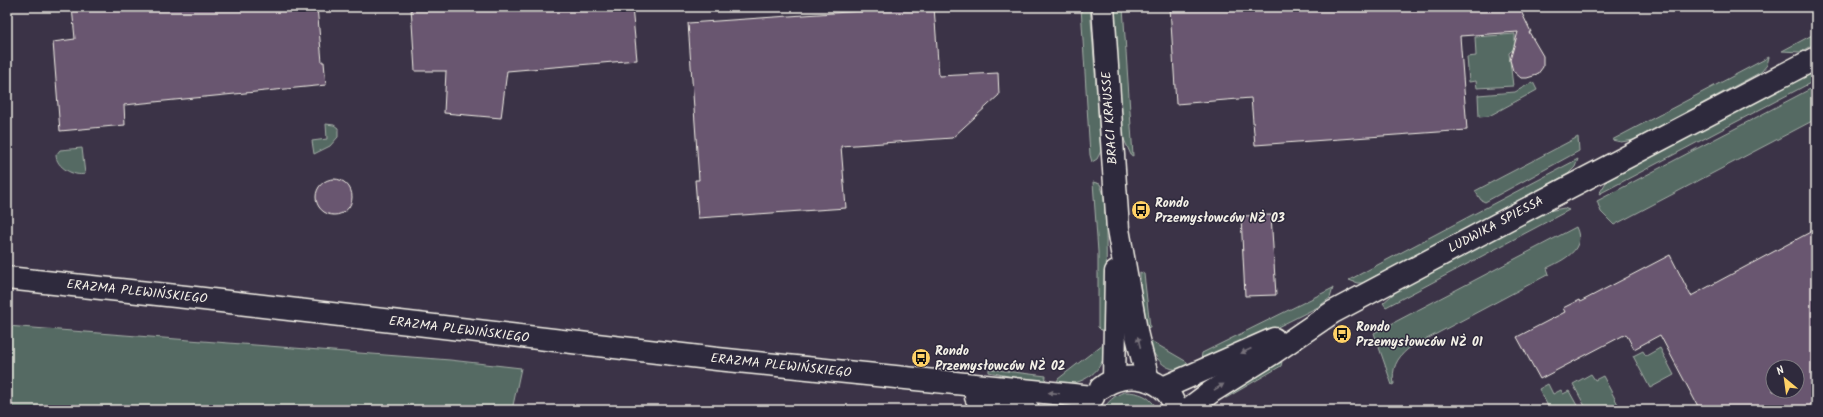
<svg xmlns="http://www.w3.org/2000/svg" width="1823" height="417" viewBox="0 0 1823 417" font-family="Kalam,sans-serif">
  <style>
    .green { fill: #556a64; stroke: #a4aea6 }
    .building { fill: #695770; stroke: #f4f1e8; fill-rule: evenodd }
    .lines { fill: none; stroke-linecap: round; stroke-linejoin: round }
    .minor-casing { stroke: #f4f1e8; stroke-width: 25 }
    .minor { stroke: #2f2a3d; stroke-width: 22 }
    .oneway { fill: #747079 }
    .labels { text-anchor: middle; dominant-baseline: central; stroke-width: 3; stroke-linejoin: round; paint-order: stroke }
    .street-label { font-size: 13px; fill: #f4f1e8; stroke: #2f2a3d }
    .poi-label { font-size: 13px; font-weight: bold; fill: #f4f1e8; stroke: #2f2a3d; text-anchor: start }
  </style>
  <rect width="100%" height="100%" fill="#3b3347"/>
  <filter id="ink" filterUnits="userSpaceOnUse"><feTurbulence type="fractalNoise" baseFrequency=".025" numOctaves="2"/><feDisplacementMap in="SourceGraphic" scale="8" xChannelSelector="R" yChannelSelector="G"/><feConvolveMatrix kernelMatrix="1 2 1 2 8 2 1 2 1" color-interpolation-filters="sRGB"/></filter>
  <g filter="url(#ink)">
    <g class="green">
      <polygon points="1081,7 1090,7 1101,151 1097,159 1092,162 1090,155"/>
      <polygon points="1114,7 1123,7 1133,156 1131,155 1122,135"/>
      <polygon points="1816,33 1816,43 1800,52 1782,51"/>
      <polygon points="1515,34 1515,48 1509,53 1513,86 1477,88 1476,81 1469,82 1467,57 1476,56 1475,37"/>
      <polygon points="1769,57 1767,65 1761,72 1634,140 1621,142 1612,140"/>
      <polygon points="1816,69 1816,80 1599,194 1608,179"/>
      <polygon points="1533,82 1537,90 1489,116 1479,117 1478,95 1515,92"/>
      <polygon points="1816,86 1816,119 1614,225 1601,212 1597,201"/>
      <polygon points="326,124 334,125 338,128 338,137 330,146 314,154 312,141 327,139"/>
      <polygon points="1578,137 1579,151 1485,202 1481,200 1475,191"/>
      <path d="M82,148L85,174C74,177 56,167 56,155L60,150Z"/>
      <polygon points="1578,159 1575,167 1568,174 1363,283 1357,283 1349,280"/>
      <polygon points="1093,182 1100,184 1104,195 1106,231 1107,330 1101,330 1098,327 1098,252"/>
      <polygon points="1564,208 1569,210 1386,307 1383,303 1399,289 1548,211"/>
      <path d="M1576,227C1587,250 1563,260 1547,268L1549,274L1408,349C1397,358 1391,369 1394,384L1392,385L1374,333Z"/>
      <polygon points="1140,272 1144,274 1150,327 1143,329 1140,307"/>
      <polygon points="1333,288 1330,298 1318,307 1203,364 1201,360 1202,353"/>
      <polygon points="7,326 450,360 521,368 512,410 7,410"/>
      <path d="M1151,341L1187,362L1190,368C1165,374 1158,361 1147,342Z"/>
      <path d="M1103,344L1106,345C1104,373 1084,384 1057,386L1058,379Z"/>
      <polygon points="1660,348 1674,375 1650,388 1633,356 1643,351 1646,356"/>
      <polygon points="1282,362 1281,366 1226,398 1220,396 1253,374"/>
      <polygon points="989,369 1046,376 1045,384 989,372"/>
      <polygon points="1591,374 1595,380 1603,376 1621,410 1587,410 1573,384"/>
      <polygon points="1548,384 1553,394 1561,390 1563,394 1569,391 1579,409 1550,410 1539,389"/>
      <path d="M1124,392C1139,392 1151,396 1157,410H1103C1108,401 1114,396 1124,392Z"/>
    </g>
    <g class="building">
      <polygon points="72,7 317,7 322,62 324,62 326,85 124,105 125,125 60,131 53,42 75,39"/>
      <polygon points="411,7 632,7 637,60 507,71 501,118 444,113 446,71 415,71"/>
      <polygon points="920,7 934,7 939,76 998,73 999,95 952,138 841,146 846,208 698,218 695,180 699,180 688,23"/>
      <polygon points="1170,7 1519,7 1531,32 1529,32 1543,56 1543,67 1537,75 1527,78 1521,78 1513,71 1510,60 1518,32 1460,36 1467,130 1255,145 1251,98 1176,104"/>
      <circle cx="334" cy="197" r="18"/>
      <polygon points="1271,215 1276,295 1245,296 1241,216"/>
      <path d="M1816,229V410H1700L1660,335L1634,349L1626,334L1540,379L1517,337L1565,312L1563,308L1579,300L1580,302L1670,255L1691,296ZM1773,367H1797V391H1773Z"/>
    </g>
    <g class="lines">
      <defs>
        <g id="minor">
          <polyline points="1103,7 1118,229 1137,336 1148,380"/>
          <polyline points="7,278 195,298 717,359 1093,397"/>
          <polyline points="1114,380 1116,272"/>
          <path d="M1101,388C1126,368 1168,377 1176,410"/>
          <polyline points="1163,388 1274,339"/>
          <polyline points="976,397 1028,410"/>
          <polyline points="1187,410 1211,392 1273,353 1333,312 1510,218 1816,58"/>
        </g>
      </defs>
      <use href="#minor" class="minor-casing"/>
      <use href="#minor" class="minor"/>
    </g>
    <defs><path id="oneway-solid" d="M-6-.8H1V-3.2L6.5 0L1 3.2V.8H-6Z"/></defs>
    <g class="oneway">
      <use href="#oneway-solid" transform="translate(1139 342) rotate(-104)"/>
      <use href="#oneway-solid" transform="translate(1246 351) rotate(155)"/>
      <use href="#oneway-solid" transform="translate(1219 387) rotate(-32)"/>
      <use href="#oneway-solid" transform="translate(1054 393) rotate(-175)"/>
    </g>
  </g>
  <defs>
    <symbol id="bus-disc" viewBox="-11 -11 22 22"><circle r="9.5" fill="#ffd166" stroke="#2f2a3d"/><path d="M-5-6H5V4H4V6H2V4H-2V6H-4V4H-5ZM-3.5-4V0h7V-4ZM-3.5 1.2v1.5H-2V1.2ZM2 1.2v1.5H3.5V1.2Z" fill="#111"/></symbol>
  </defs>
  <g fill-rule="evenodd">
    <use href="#bus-disc" x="1130" y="199" width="22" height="22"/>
    <use href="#bus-disc" x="1331" y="323" width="22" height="22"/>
    <use href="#bus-disc" x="910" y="347" width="22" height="22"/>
  </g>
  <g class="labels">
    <g class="street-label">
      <text transform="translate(1110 118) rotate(-94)">BRACI KRAUSSE</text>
      <text transform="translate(1496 225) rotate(-28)">LUDWIKA SPIESSA</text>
      <text transform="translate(137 292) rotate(6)">ERAZMA PLEWIŃSKIEGO</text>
      <text transform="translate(459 330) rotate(7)">ERAZMA PLEWIŃSKIEGO</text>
      <text transform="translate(781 366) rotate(6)">ERAZMA PLEWIŃSKIEGO</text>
    </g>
    <g class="poi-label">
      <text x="1155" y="203">Rondo<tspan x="1155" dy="15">Przemysłowców NŻ 03</tspan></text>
      <text x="1356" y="327">Rondo<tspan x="1356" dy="15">Przemysłowców NŻ 01</tspan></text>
      <text x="935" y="351">Rondo<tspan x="935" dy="15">Przemysłowców NŻ 02</tspan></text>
    </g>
  </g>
  <rect width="1823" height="417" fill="none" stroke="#2f2a3d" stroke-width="24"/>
  <rect x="12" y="12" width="1799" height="393" fill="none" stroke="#f4f1e8" stroke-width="1.5" filter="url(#ink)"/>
  <g transform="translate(1785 379) rotate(331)"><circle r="19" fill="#2f2a3d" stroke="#7e7a81"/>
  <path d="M0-3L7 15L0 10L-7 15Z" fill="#ffd166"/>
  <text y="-6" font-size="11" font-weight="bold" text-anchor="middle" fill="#f4f1e8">N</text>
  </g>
</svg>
